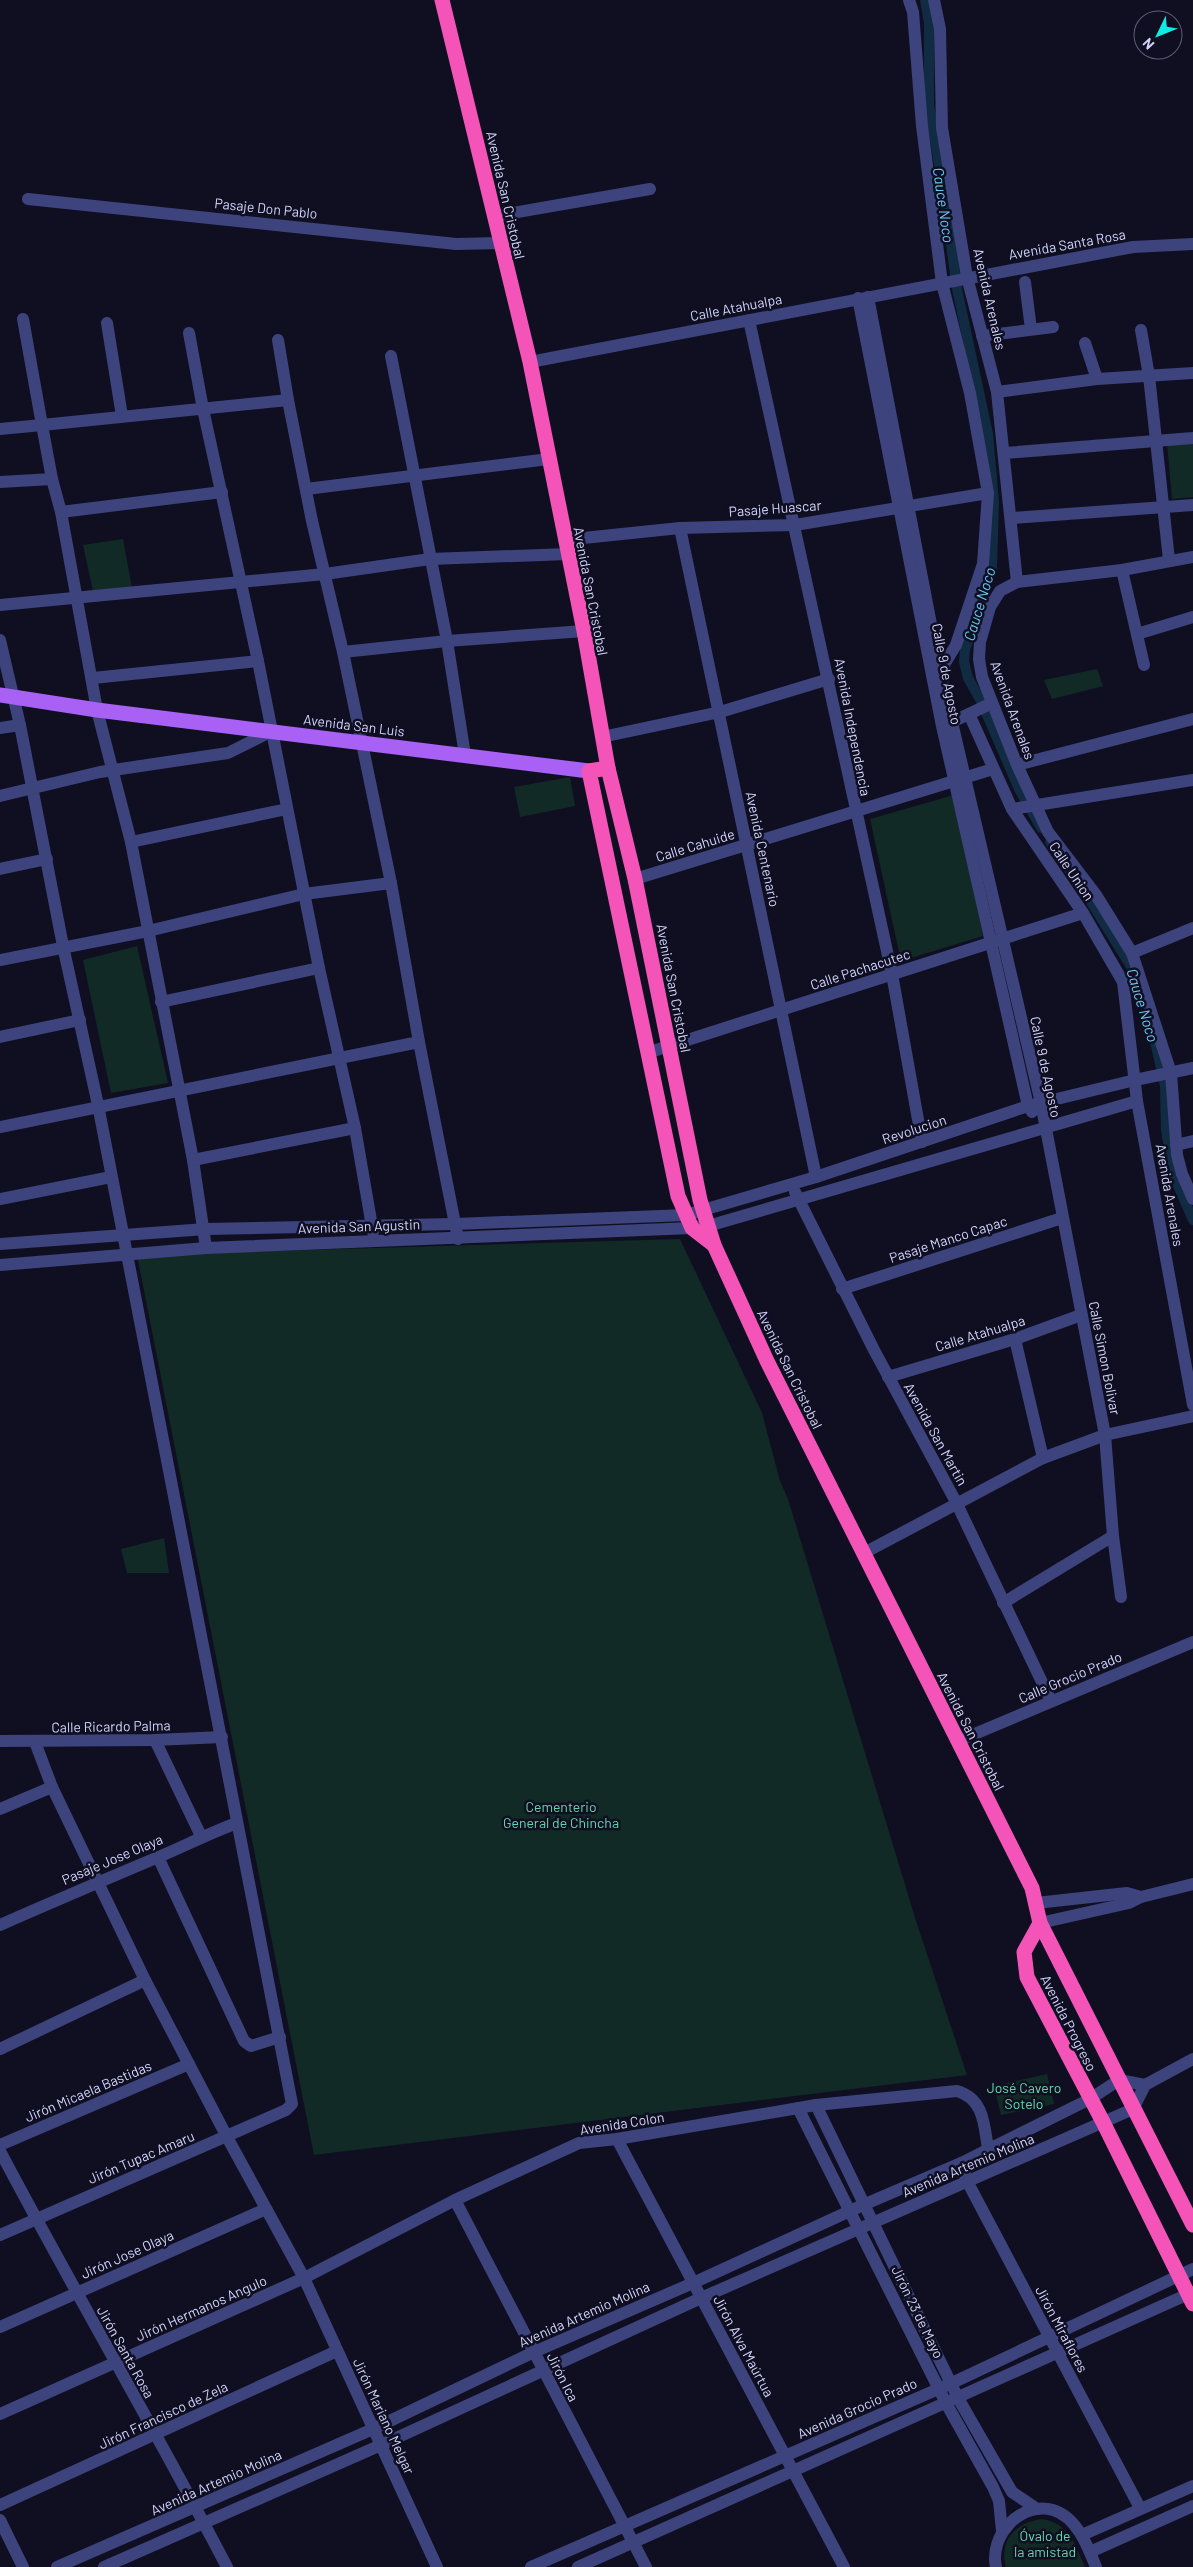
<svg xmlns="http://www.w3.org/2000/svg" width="1193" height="2567" viewBox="0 0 1193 2567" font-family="Barlow,sans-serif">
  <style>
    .green { fill: #122a26 }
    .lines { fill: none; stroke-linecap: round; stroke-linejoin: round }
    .canal { stroke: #112b43; stroke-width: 10 }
    .minor { stroke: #3d437d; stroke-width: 12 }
    .major { stroke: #a860f5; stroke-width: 15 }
    .highway { stroke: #f454b8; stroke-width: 15 }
    .labels { text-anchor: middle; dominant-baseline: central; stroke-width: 5; stroke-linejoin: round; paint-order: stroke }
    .street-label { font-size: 14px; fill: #d2d3fc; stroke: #0f0f21 }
    .park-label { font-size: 14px; fill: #62d7a9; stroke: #0f0f21 }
    .water-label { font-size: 15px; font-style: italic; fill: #66c7f5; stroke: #0f0f21 }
  </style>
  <rect width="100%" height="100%" fill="#0f0f21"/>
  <g class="green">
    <polygon points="1193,440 1193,497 1172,499 1167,442"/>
    <polygon points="123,539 132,588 93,591 83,545"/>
    <polygon points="1097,669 1103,686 1052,699 1044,680"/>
    <polygon points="570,777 575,806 520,817 514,787"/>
    <polygon points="954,795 983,936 901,961 870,819"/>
    <polygon points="137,946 168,1083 111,1093 83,960"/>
    <polygon points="680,1239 762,1413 780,1481 788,1499 916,1921 967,2075 314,2155 137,1255"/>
    <polygon points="164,1538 169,1573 127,1573 121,1549"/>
    <polygon points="1047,2074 1054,2104 1001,2115 994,2086"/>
    <path d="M1042,2519C1069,2523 1075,2545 1085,2567H1006C998,2540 1017,2522 1042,2519Z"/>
  </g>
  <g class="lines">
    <g class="canal">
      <polyline points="925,0 929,23 929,104 947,213 957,289 988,434 994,502 992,568 976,622 965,649 964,662 968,678 981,701 1019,789 1041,828"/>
      <polyline points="1050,842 1088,897 1132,968"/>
      <polyline points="1154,1037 1165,1086 1166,1130 1173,1174 1193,1220"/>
    </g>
    <g class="minor">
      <polyline points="909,0 913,12 922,126 942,283 970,393 988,493 983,564 956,645 939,673"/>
      <polyline points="934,0 940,29 942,128 967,277 997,392 1017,582 1000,591 990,607 980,642 979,659 982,677 1017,765 1048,832 1096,895 1132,953 1171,1073 1177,1155 1182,1174 1193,1199"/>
      <polyline points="28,199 456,244 500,243"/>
      <polyline points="495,216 650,189"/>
      <polyline points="1025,282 1031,329"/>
      <polyline points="868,297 940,671 1041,1103 1105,1435 1113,1536 1121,1597"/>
      <polyline points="858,298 942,726 1028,1106 1032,1112"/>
      <polyline points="749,320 892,974 922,1142"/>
      <polyline points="107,323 122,416"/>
      <polyline points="1141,330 1149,376 1169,560"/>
      <polyline points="189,333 203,409 258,661 319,968 355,1128 373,1232"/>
      <polyline points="982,336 1053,327"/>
      <polyline points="278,340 288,400"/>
      <polyline points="1085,343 1097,379"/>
      <polyline points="391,356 447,641 465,755"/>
      <polyline points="530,362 1133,247 1193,244"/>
      <polyline points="997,392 1097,379 1193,373"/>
      <polyline points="0,429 42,425 23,319"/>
      <polyline points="1005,453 1193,438"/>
      <polyline points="52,479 61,512 97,710 131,842 193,1160 206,1248"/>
      <polyline points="0,482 52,479 42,425 288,400 312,521 343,652 391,883 419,1042 458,1239"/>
      <polyline points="306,489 549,459"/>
      <polyline points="61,512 222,492"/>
      <polyline points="1011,518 1193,505"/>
      <polyline points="680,528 816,1177"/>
      <polyline points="564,540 680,528 795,525 988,493"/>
      <polyline points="1122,570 1144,665"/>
      <polyline points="1017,582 1122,570 1193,557"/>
      <polyline points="0,605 325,574 430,559 568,554"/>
      <polyline points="1137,634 1193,617"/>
      <polyline points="0,640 20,725 63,946 98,1105 292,2104 286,2110 0,2235"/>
      <polyline points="343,652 447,641 584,631"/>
      <polyline points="93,678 258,661"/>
      <polyline points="969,714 992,703"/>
      <polyline points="945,725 969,714 1012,809 1083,913 1123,982 1137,1101 1193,1405"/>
      <polyline points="0,728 20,725"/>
      <polyline points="602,737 720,712 829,679"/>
      <polyline points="1017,765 1193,719"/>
      <polyline points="0,796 100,772 228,753 272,731"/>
      <polyline points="1012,809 1193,780"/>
      <polyline points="131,842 287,809"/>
      <polyline points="0,869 47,859"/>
      <polyline points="635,879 993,769"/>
      <polyline points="1132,953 1193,928"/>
      <polyline points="0,960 148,931 304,894 391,883"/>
      <polyline points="161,1002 319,968"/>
      <polyline points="0,1037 80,1020"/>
      <polyline points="647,1053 1083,913"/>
      <polyline points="0,1127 419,1042"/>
      <polyline points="1176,1145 1193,1141"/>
      <polyline points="193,1160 355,1128"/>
      <polyline points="795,1192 874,1350 956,1502 1051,1701"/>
      <polyline points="0,1199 111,1177"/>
      <polyline points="0,1244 206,1229 455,1224 686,1215 816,1177 1028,1106 1135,1080 1193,1068"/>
      <polyline points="0,1265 206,1248 692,1228 708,1226 1137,1101"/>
      <polyline points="842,1289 1062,1218"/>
      <polyline points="1015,1339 1043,1458"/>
      <polyline points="888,1377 1015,1339 1081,1315"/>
      <polyline points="864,1553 1043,1458 1105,1435 1193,1416"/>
      <polyline points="1003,1603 1113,1536"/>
      <polyline points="155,1740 201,1836"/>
      <polyline points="0,1741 155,1740 222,1737"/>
      <polyline points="958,1741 1193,1642"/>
      <polyline points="35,1742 52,1787 145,1980 227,2137 304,2278 437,2567"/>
      <polyline points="0,1809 52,1787"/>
      <polyline points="158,1857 244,2041 251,2046 280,2037"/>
      <polyline points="1036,1903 1127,1893 1141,1897"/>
      <polyline points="1040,1923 1129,1903 1141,1897 1193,1884"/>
      <path d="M0,1925C52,1902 104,1880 156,1858C183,1847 209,1833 237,1823"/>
      <polyline points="0,2049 145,1980"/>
      <polyline points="816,2105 958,2398 1012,2492 1037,2509"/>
      <polyline points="798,2108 946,2403 993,2487 999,2501 1002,2531"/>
      <polyline points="617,2139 844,2567"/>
      <polyline points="0,2145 189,2064"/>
      <path d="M0,2151C74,2291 154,2427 227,2567"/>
      <polyline points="961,2163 967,2181 1140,2508"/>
      <polyline points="455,2200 646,2567"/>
      <polyline points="0,2327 266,2209"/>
      <path d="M0,2414L304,2278L455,2200L579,2143L617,2139L816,2105L957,2091C984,2099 984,2124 988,2149"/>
      <polyline points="0,2505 337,2351"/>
      <polyline points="0,2520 23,2567"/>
      <polyline points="1082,2535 1193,2486"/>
      <polyline points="1090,2552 1193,2506"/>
      <polyline points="57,2567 373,2429 534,2352 693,2283 863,2205 961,2163 1090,2099 1119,2080 1145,2085"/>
      <polyline points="104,2567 381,2445 701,2298 1133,2109 1145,2085 1193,2059"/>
      <polyline points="531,2567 952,2383 1193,2269"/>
      <polyline points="578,2567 1193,2292"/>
      <path d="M996,2567C989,2536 1020,2501 1053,2510C1077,2517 1088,2547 1096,2567"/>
    </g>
    <polyline class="major" points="0,695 97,710 589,771"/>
    <g class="highway">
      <polyline points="442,0 530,362 584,631 608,768 635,879 700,1200 714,1245 767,1361 1032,1888 1040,1923 1193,2225"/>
      <polyline points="608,768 589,771 678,1196 692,1228 714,1245"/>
      <polyline points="1040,1923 1024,1952 1027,1977 1103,2122 1193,2304"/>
    </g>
  </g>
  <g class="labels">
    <g class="street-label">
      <text transform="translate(506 195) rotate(77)">Avenida San Cristobal</text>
      <text transform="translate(266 208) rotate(6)">Pasaje Don Pablo</text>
      <text transform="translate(1067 244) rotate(-10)">Avenida Santa Rosa</text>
      <text transform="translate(990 299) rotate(77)">Avenida Arenales</text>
      <text transform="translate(736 307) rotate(-11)">Calle Atahualpa</text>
      <text transform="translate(775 508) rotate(-4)">Pasaje Huascar</text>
      <text transform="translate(591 591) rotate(79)">Avenida San Cristobal</text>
      <text transform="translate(947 674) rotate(79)">Calle 9 de Agosto</text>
      <text transform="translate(1013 710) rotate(70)">Avenida Arenales</text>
      <text transform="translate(354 725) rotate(7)">Avenida San Luis</text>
      <text transform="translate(853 727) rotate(79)">Avenida Independencia</text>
      <text transform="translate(695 845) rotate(-17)">Calle Cahuide</text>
      <text transform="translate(763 849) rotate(78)">Avenida Centenario</text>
      <text transform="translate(1072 871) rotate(56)">Calle Union</text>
      <text transform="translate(860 969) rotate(-18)">Calle Pachacutec</text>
      <text transform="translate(674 988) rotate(79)">Avenida San Cristobal</text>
      <text transform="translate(1046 1067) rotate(78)">Calle 9 de Agosto</text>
      <text transform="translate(914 1129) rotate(-18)">Revolucion</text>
      <text transform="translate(1170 1195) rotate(80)">Avenida Arenales</text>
      <text transform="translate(359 1226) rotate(-2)">Avenida San Agustin</text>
      <text transform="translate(948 1239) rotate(-18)">Pasaje Manco Capac</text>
      <text transform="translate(980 1333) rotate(-17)">Calle Atahualpa</text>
      <text transform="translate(1105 1358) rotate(79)">Calle Simon Bolivar</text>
      <text transform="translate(790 1369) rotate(64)">Avenida San Cristobal</text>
      <text transform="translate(936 1434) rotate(61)">Avenida San Martin</text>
      <text transform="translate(1070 1677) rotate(-23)">Calle Grocio Prado</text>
      <text transform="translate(111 1726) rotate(-1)">Calle Ricardo Palma</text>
      <text transform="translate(971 1731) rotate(63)">Avenida San Cristobal</text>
      <text transform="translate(112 1859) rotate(-23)">Pasaje Jose Olaya</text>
      <text transform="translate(1069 2023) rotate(63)">Avenida Progreso</text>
      <text transform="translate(88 2091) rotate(-23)">Jirón Micaela Bastidas</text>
      <text transform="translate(622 2123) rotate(-9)">Avenida Colon</text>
      <text transform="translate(141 2157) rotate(-23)">Jirón Tupac Amaru</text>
      <text transform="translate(968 2165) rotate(-23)">Avenida Artemio Molina</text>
      <text transform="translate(127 2254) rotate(-24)">Jirón Jose Olaya</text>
      <text transform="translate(201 2308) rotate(-24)">Jirón Hermanos Angulo</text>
      <text transform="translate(918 2312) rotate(64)">Jirón 23 de Mayo</text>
      <text transform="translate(584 2314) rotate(-24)">Avenida Artemio Molina</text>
      <text transform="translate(1062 2329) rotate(62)">Jirón Miraflores</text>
      <text transform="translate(744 2346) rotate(62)">Jirón Alva Maúrtua</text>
      <text transform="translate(126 2352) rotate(61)">Jirón Santa Rosa</text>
      <text transform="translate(563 2377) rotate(63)">Jirón Ica</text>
      <text transform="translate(857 2408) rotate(-24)">Avenida Grocio Prado</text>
      <text transform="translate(163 2415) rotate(-25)">Jirón Francisco de Zela</text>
      <text transform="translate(384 2416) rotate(65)">Jirón Mariano Melgar</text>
      <text transform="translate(216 2482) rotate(-24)">Avenida Artemio Molina</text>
    </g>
    <g class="park-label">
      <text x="561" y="1806">Cementerio<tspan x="561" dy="16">General de Chincha</tspan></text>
      <text x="1024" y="2087">José Cavero<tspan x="1024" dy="16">Sotelo</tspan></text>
      <text x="1045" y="2535">Óvalo de<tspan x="1045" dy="16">la amistad</tspan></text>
    </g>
    <g class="water-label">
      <text transform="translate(944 205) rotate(82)">Cauce Noco</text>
      <text transform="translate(979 604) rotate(-73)">Cauce Noco</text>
      <text transform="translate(1143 1005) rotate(73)">Cauce Noco</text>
    </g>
  </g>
  <g transform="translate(1158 35) rotate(227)"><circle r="24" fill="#0f0f21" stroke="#5d5d79"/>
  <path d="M0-4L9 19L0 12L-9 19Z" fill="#0febe1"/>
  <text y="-8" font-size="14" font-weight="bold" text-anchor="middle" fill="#d2d3fc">N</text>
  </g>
</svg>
